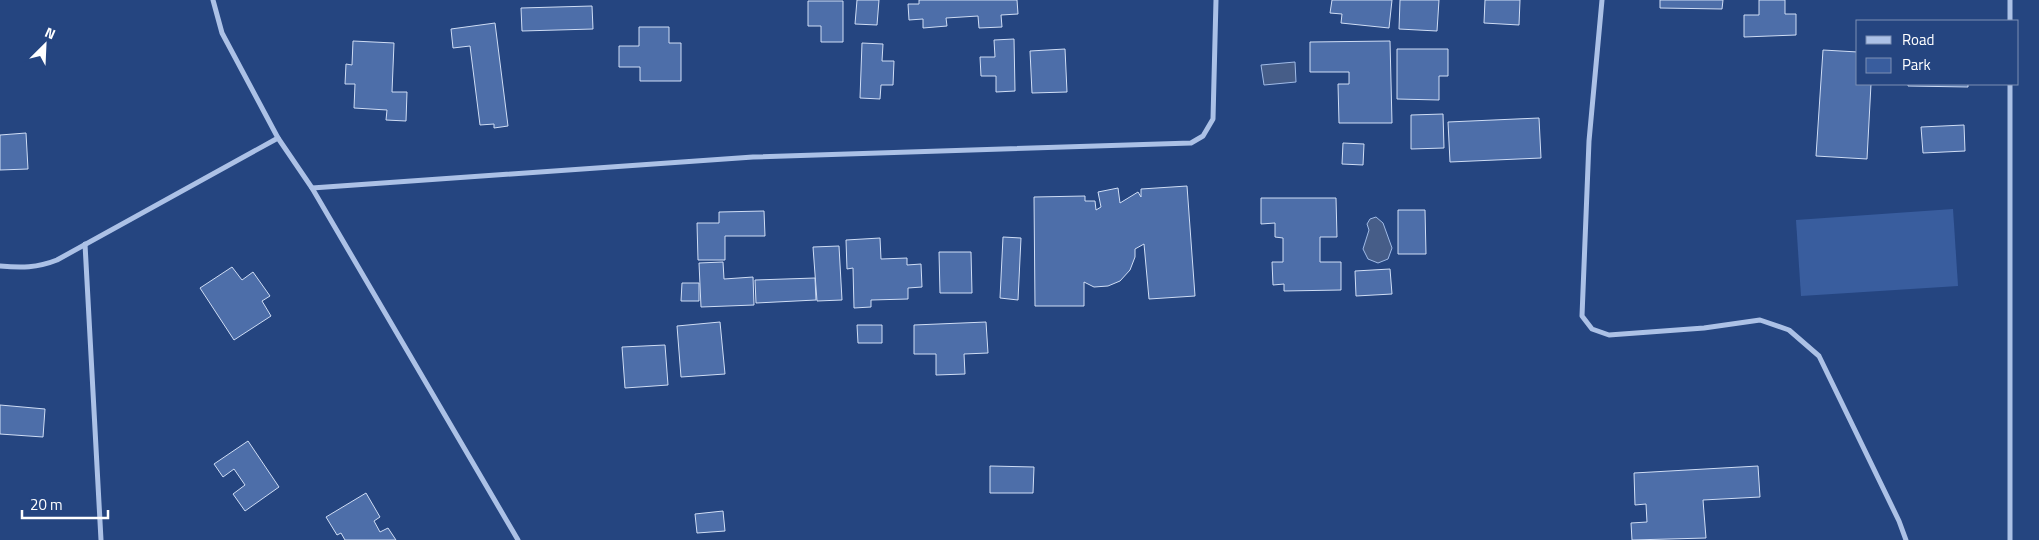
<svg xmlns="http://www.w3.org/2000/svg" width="2039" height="540" viewBox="0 0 2039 540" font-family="'Titillium Web',sans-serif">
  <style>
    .green { fill: #395d9e }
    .water { fill: #465d88; stroke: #a0bbe7 }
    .building { fill: #4d6ea9; stroke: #cfddf5 }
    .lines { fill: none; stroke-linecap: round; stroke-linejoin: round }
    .minor { stroke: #acc1e6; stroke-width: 5 }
  </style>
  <rect width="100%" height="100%" fill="#254580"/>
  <polygon class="green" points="1953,209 1958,286 1801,296 1796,220"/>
  <g class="water">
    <polygon points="1295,62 1296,82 1264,85 1261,65"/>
    <polygon points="1376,217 1383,223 1392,248 1388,259 1378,263 1368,259 1363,249 1369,230 1367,224 1370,219"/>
  </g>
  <g class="building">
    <polygon points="857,0 879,0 877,25 855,24"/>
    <polygon points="919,0 1017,0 1018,14 1001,15 1002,27 979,28 978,16 946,18 947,26 923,28 923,19 909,20 908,4 919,4"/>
    <polygon points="1332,0 1392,0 1389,28 1341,23 1342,14 1330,13"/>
    <polygon points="1400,0 1439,0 1437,31 1399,29"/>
    <polygon points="1485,0 1520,0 1519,25 1484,23"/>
    <polygon points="1660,0 1723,0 1722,9 1660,8"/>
    <polygon points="1759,0 1785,0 1785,14 1796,14 1796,35 1744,37 1744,15 1759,15"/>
    <polygon points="808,1 843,1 843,42 821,42 821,26 808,26"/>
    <polygon points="592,6 593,29 522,31 521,8"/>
    <polygon points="495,23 508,126 494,128 494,124 480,125 470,46 453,48 451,29"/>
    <polygon points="639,27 669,27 669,43 681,43 681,81 640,81 640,67 619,67 619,46 639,46"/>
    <polygon points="1014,39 1015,91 996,92 996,76 981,76 980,57 995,57 994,40"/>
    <polygon points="353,41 394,43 392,92 407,92 406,121 386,120 387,110 354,108 355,84 345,84 346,64 352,65"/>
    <polygon points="1390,41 1392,123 1339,123 1338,84 1349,84 1349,72 1310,72 1310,42"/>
    <polygon points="862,43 883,44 882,61 894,61 893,85 881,85 880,99 860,98"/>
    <polygon points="1065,49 1067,92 1032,93 1030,51"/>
    <polygon points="1397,49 1448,49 1448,76 1439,76 1439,100 1397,99"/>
    <polygon points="1823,50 1858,52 1858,84 1871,84 1867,159 1816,156"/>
    <polygon points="1908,84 1968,84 1968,87 1908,86"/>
    <polygon points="1443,114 1444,148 1411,149 1411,115"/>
    <polygon points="1539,118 1541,158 1450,162 1448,122"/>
    <polygon points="1964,125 1965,151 1923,153 1921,127"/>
    <polygon points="26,133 28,169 0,170 0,135"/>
    <polygon points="1343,143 1364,144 1363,165 1342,164"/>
    <polygon points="1187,186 1195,296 1149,299 1144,244 1135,249 1135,257 1130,270 1120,281 1108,286 1094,287 1084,282 1084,306 1035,306 1034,197 1085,196 1085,201 1095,201 1096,210 1101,207 1098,192 1118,188 1120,203 1138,192 1141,197 1141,189"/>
    <polygon points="1261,198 1336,198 1337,237 1320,237 1320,262 1341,262 1341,290 1284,291 1284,284 1273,285 1272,262 1283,262 1283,238 1275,237 1275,223 1261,224"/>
    <polygon points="1398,210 1425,210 1426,254 1398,254"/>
    <polygon points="764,211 765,236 725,236 725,260 698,260 697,223 719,223 719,212"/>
    <polygon points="1003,237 1021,238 1018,300 1000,298"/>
    <polygon points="880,238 881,259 907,258 907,265 921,264 922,287 908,288 908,299 871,300 871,307 854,308 853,268 847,269 846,240"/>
    <polygon points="839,246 842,300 817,301 813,247"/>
    <polygon points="939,252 971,252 972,293 940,293"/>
    <polygon points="723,262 724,279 753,277 754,305 701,307 699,263"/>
    <polygon points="232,267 242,280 253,272 270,296 262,301 271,316 234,340 200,288"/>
    <polygon points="1390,269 1392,294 1356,296 1355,271"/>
    <polygon points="815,278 816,300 756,303 755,280"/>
    <polygon points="682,283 699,283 699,301 681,301"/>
    <polygon points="720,322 725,374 681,377 677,326"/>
    <polygon points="986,322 988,353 964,354 965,374 936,375 936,354 914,354 914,325"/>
    <polygon points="857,325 882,325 882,343 858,343"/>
    <polygon points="665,345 668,385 625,388 622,347"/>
    <polygon points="0,405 45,409 43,437 0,434"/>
    <polygon points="248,441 279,487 245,511 233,494 245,485 234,469 223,477 214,464"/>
    <polygon points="990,466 1034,467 1033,493 990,493"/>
    <polygon points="1758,466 1760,497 1703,500 1706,538 1632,540 1631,523 1647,522 1646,504 1635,505 1634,473"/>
    <polygon points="366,493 380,517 374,521 380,532 388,528 396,540 345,540 341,533 337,535 326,517"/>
    <polygon points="723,511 725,531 697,533 695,514"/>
  </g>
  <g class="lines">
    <g class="minor">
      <polyline points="213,0 222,33 278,138 312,188 518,540"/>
      <polyline points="1602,0 1589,141 1582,316 1592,329 1609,335 1704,328 1760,320 1789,330 1819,356 1899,521 1906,540"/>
      <polyline points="2010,21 2010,0"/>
      <polyline points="312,188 753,157 1191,143 1203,136 1213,119 1216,0"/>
      <polyline points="85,244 101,540"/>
      <path d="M0,266C21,268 37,268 57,260L278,138"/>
      <polyline points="2010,540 2010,84"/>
    </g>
  </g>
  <rect x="1856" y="20" width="162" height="65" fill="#254580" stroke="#7c8fb3"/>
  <rect x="1866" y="36" width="25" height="8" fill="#acc1e6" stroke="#7c8fb3"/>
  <text x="1902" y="45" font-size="15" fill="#ffffff">Road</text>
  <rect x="1866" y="58" width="25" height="15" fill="#395d9e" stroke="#7c8fb3"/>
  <text x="1902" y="70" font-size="15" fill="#ffffff">Park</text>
  <g transform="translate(45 45) rotate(24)" stroke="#254580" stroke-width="4" paint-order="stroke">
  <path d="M0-4L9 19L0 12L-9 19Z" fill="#ffffff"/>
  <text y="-8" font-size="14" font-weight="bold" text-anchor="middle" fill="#ffffff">N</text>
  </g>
  <path d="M22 510v8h86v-8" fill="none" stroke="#ffffff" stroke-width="2.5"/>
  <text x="30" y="510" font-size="15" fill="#ffffff" stroke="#254580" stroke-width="4" paint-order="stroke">20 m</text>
</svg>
